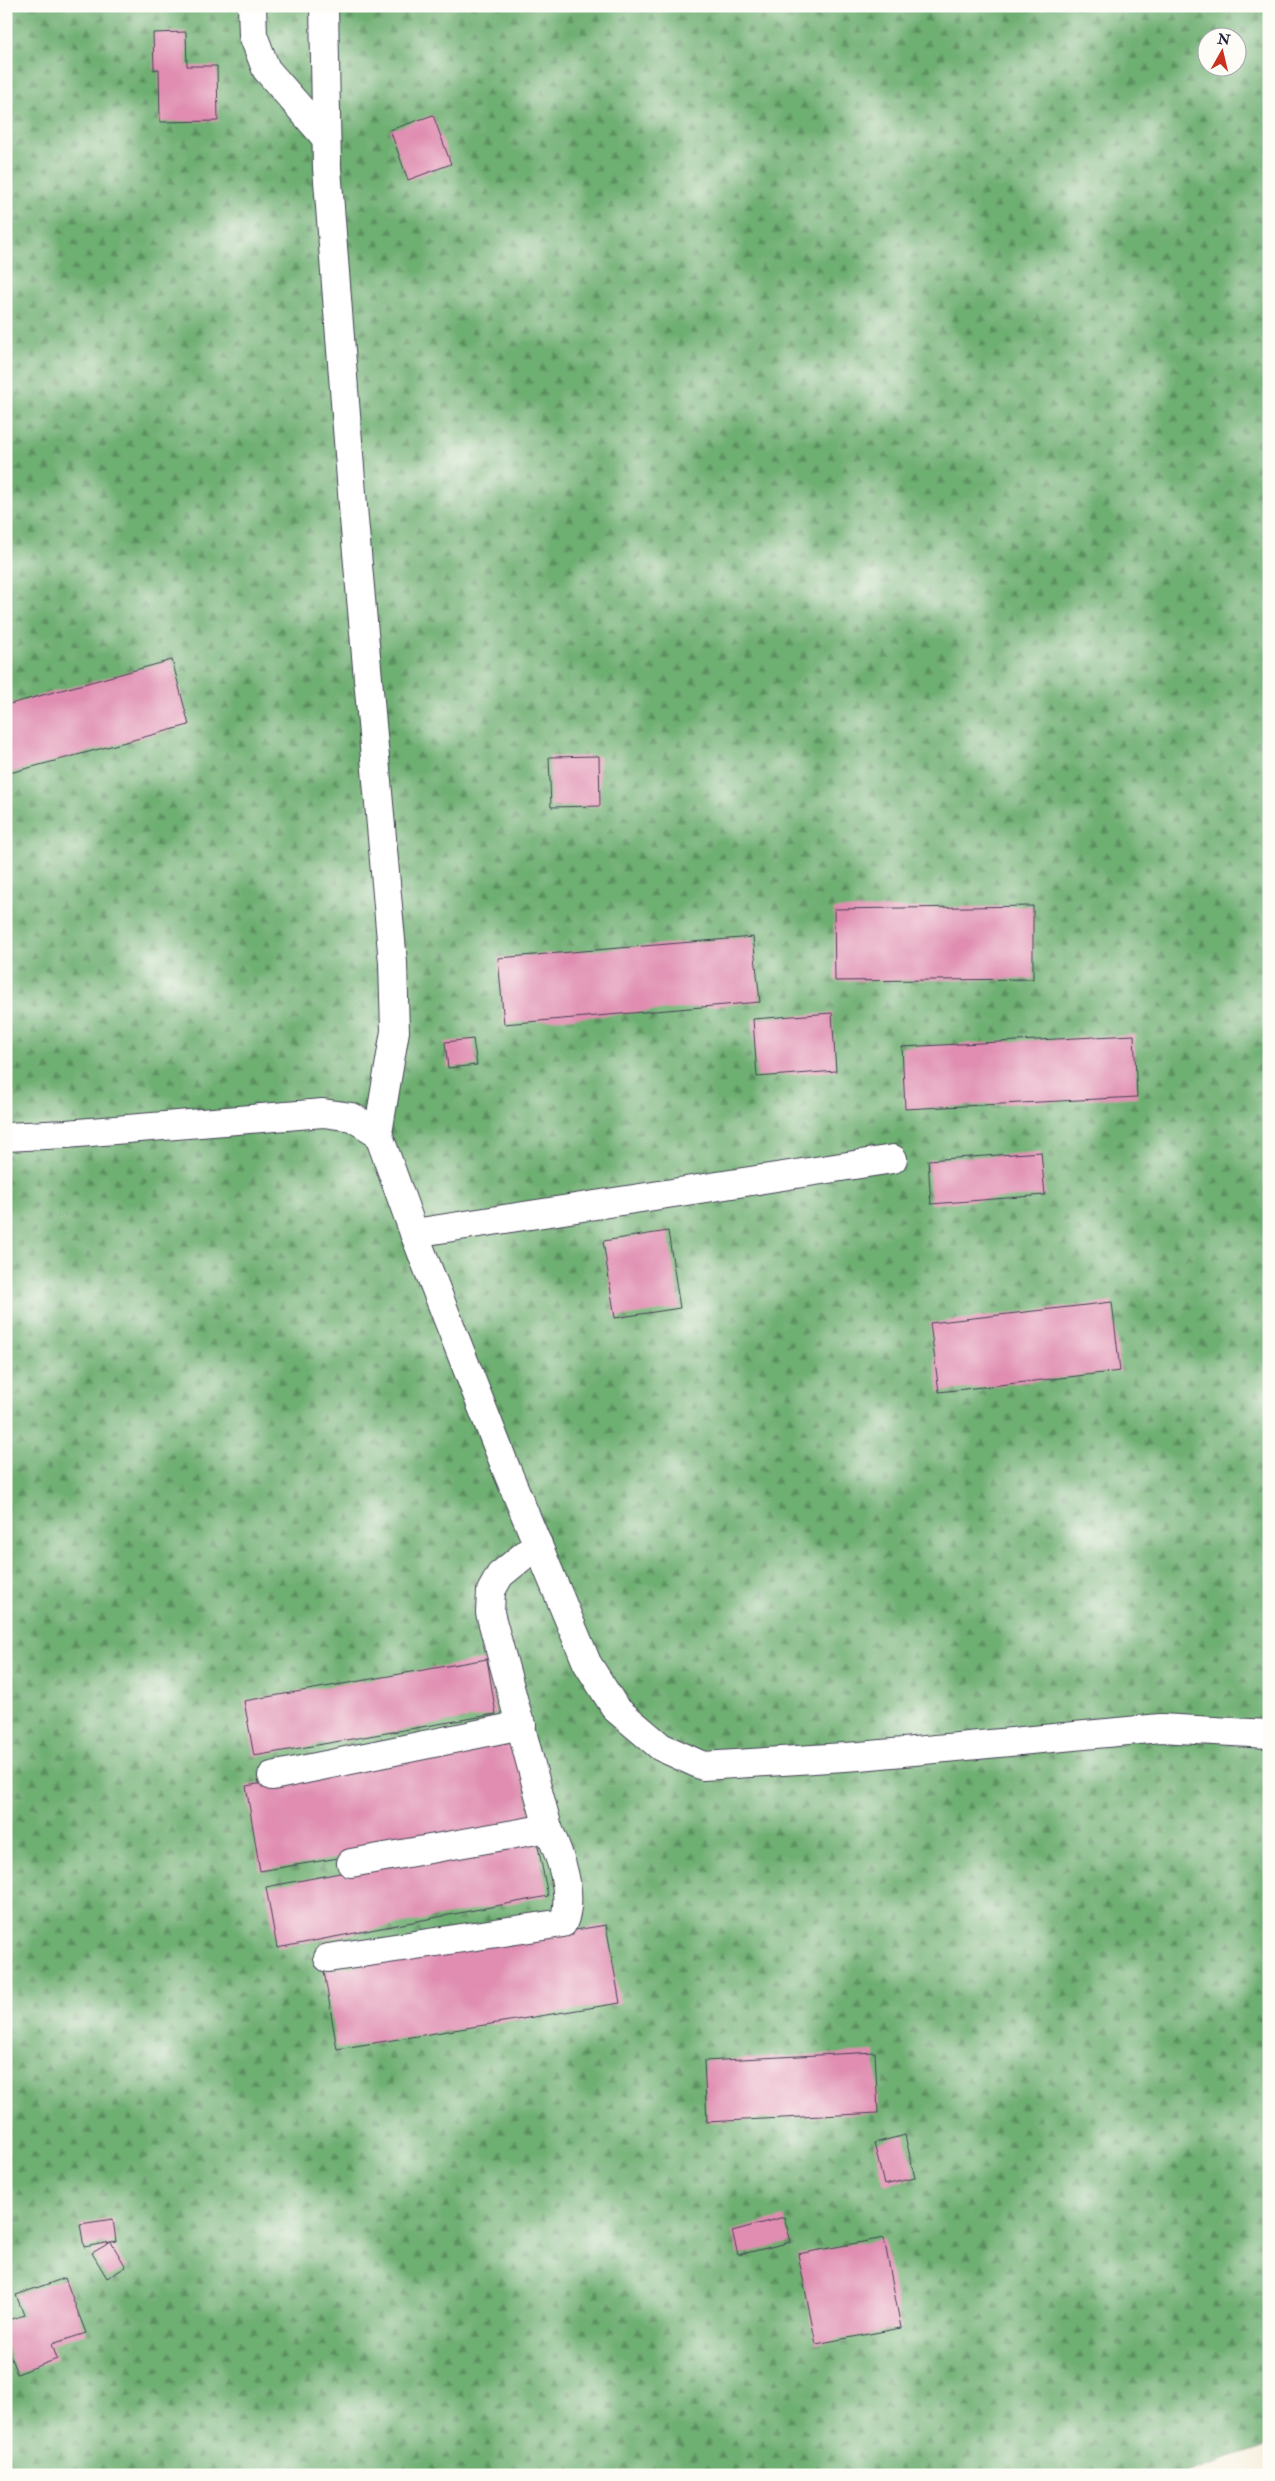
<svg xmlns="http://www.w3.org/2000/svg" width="1275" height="2481" viewBox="0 0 1275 2481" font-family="'IM FELL Double Pica',serif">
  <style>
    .forest { fill: url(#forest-firs); stroke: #486856; fill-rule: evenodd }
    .building { fill: #e08db1 }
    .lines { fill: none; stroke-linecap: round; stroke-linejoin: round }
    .minor-casing { stroke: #424053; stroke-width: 30 }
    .minor { stroke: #fff; stroke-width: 28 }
  </style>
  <defs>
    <pattern id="forest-firs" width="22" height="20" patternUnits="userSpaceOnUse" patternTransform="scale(1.25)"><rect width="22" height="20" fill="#6eaf72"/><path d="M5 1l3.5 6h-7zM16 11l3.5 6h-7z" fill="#5a8e5f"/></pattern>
  </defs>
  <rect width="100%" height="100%" fill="#fdfcf7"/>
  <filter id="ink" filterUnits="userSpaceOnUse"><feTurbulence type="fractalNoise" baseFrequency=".02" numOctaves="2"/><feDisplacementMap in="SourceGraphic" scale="10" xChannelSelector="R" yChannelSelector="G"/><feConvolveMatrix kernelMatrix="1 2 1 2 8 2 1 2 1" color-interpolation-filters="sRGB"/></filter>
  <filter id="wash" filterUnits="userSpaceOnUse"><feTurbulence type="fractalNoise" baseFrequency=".0096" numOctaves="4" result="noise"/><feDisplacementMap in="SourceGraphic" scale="20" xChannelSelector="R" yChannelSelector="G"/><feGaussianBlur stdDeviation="1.12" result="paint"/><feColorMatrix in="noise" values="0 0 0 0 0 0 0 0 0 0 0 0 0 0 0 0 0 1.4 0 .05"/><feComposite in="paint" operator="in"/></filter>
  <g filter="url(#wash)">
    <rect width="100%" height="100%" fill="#f6edd9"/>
    <path class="forest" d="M6,6H1269V2445L1179,2475H6ZM1208,38H1238V68H1208Z"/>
    <g id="blocks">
      <g class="building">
        <polygon points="186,32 187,66 217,66 218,121 160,122 159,69 154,70 153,33"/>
        <polygon points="433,115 451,164 408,180 390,130"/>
        <polygon points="172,660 189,725 6,774 6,705"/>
        <polygon points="599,756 600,806 551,807 549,757"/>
        <polygon points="1033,906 1033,979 835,981 834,909"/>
        <polygon points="753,937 760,1002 504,1024 498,958"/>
        <polygon points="832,1013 836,1071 757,1077 753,1019"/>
        <polygon points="1134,1035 1137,1097 905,1109 902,1047"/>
        <polygon points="473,1039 477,1065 448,1068 445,1042"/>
        <polygon points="1041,1152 1045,1195 931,1204 928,1160"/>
        <polygon points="668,1231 680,1308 615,1318 603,1241"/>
        <polygon points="1112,1302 1120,1371 939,1392 930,1323"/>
        <polygon points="487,1659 496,1714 254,1756 244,1701"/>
        <polygon points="518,1741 532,1826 260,1871 246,1786"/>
        <polygon points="536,1836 548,1896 277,1948 266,1887"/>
        <polygon points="606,1925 620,2003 337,2049 324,1971"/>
        <polygon points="875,2052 878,2113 707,2122 704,2061"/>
        <polygon points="905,2135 915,2178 884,2185 874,2143"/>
        <polygon points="784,2217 791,2242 738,2255 732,2231"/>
        <polygon points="113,2219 116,2241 84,2247 80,2224"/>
        <polygon points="884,2238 901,2328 816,2344 798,2254"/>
        <polygon points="111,2242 126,2267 107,2278 92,2253"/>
        <polygon points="65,2278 86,2333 52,2344 57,2359 17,2374 6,2345 6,2321 24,2315 16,2295"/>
      </g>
    </g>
  </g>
  <g filter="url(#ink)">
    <use href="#blocks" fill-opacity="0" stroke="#424053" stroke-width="1"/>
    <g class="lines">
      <defs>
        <g id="minor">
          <polyline points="252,6 253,35 266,69 326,138"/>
          <polyline points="324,6 327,168 354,519 393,963 395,1031 378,1133"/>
          <polyline points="6,1137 66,1134 323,1113 352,1117 378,1133 414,1233 507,1471 587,1663 616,1709 661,1747 703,1766 860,1756 1160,1728 1269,1734"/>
          <polyline points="414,1233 893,1159"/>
          <polyline points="272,1776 522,1725"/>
          <polyline points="351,1863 548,1828"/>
          <path d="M328,1958L563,1923C575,1894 560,1855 548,1828L490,1613L491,1591L500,1575L538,1544"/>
        </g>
      </defs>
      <use href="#minor" class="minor-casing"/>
      <use href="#minor" class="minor"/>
    </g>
  </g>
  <rect width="1275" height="2481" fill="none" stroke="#fdfcf7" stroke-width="25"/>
  <g transform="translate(1222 52) rotate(8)"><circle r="24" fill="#fdfcf7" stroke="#a5a5ac"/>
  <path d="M0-4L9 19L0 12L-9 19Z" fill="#c8321e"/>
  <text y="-8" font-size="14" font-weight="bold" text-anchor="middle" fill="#22223b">N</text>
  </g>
</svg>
